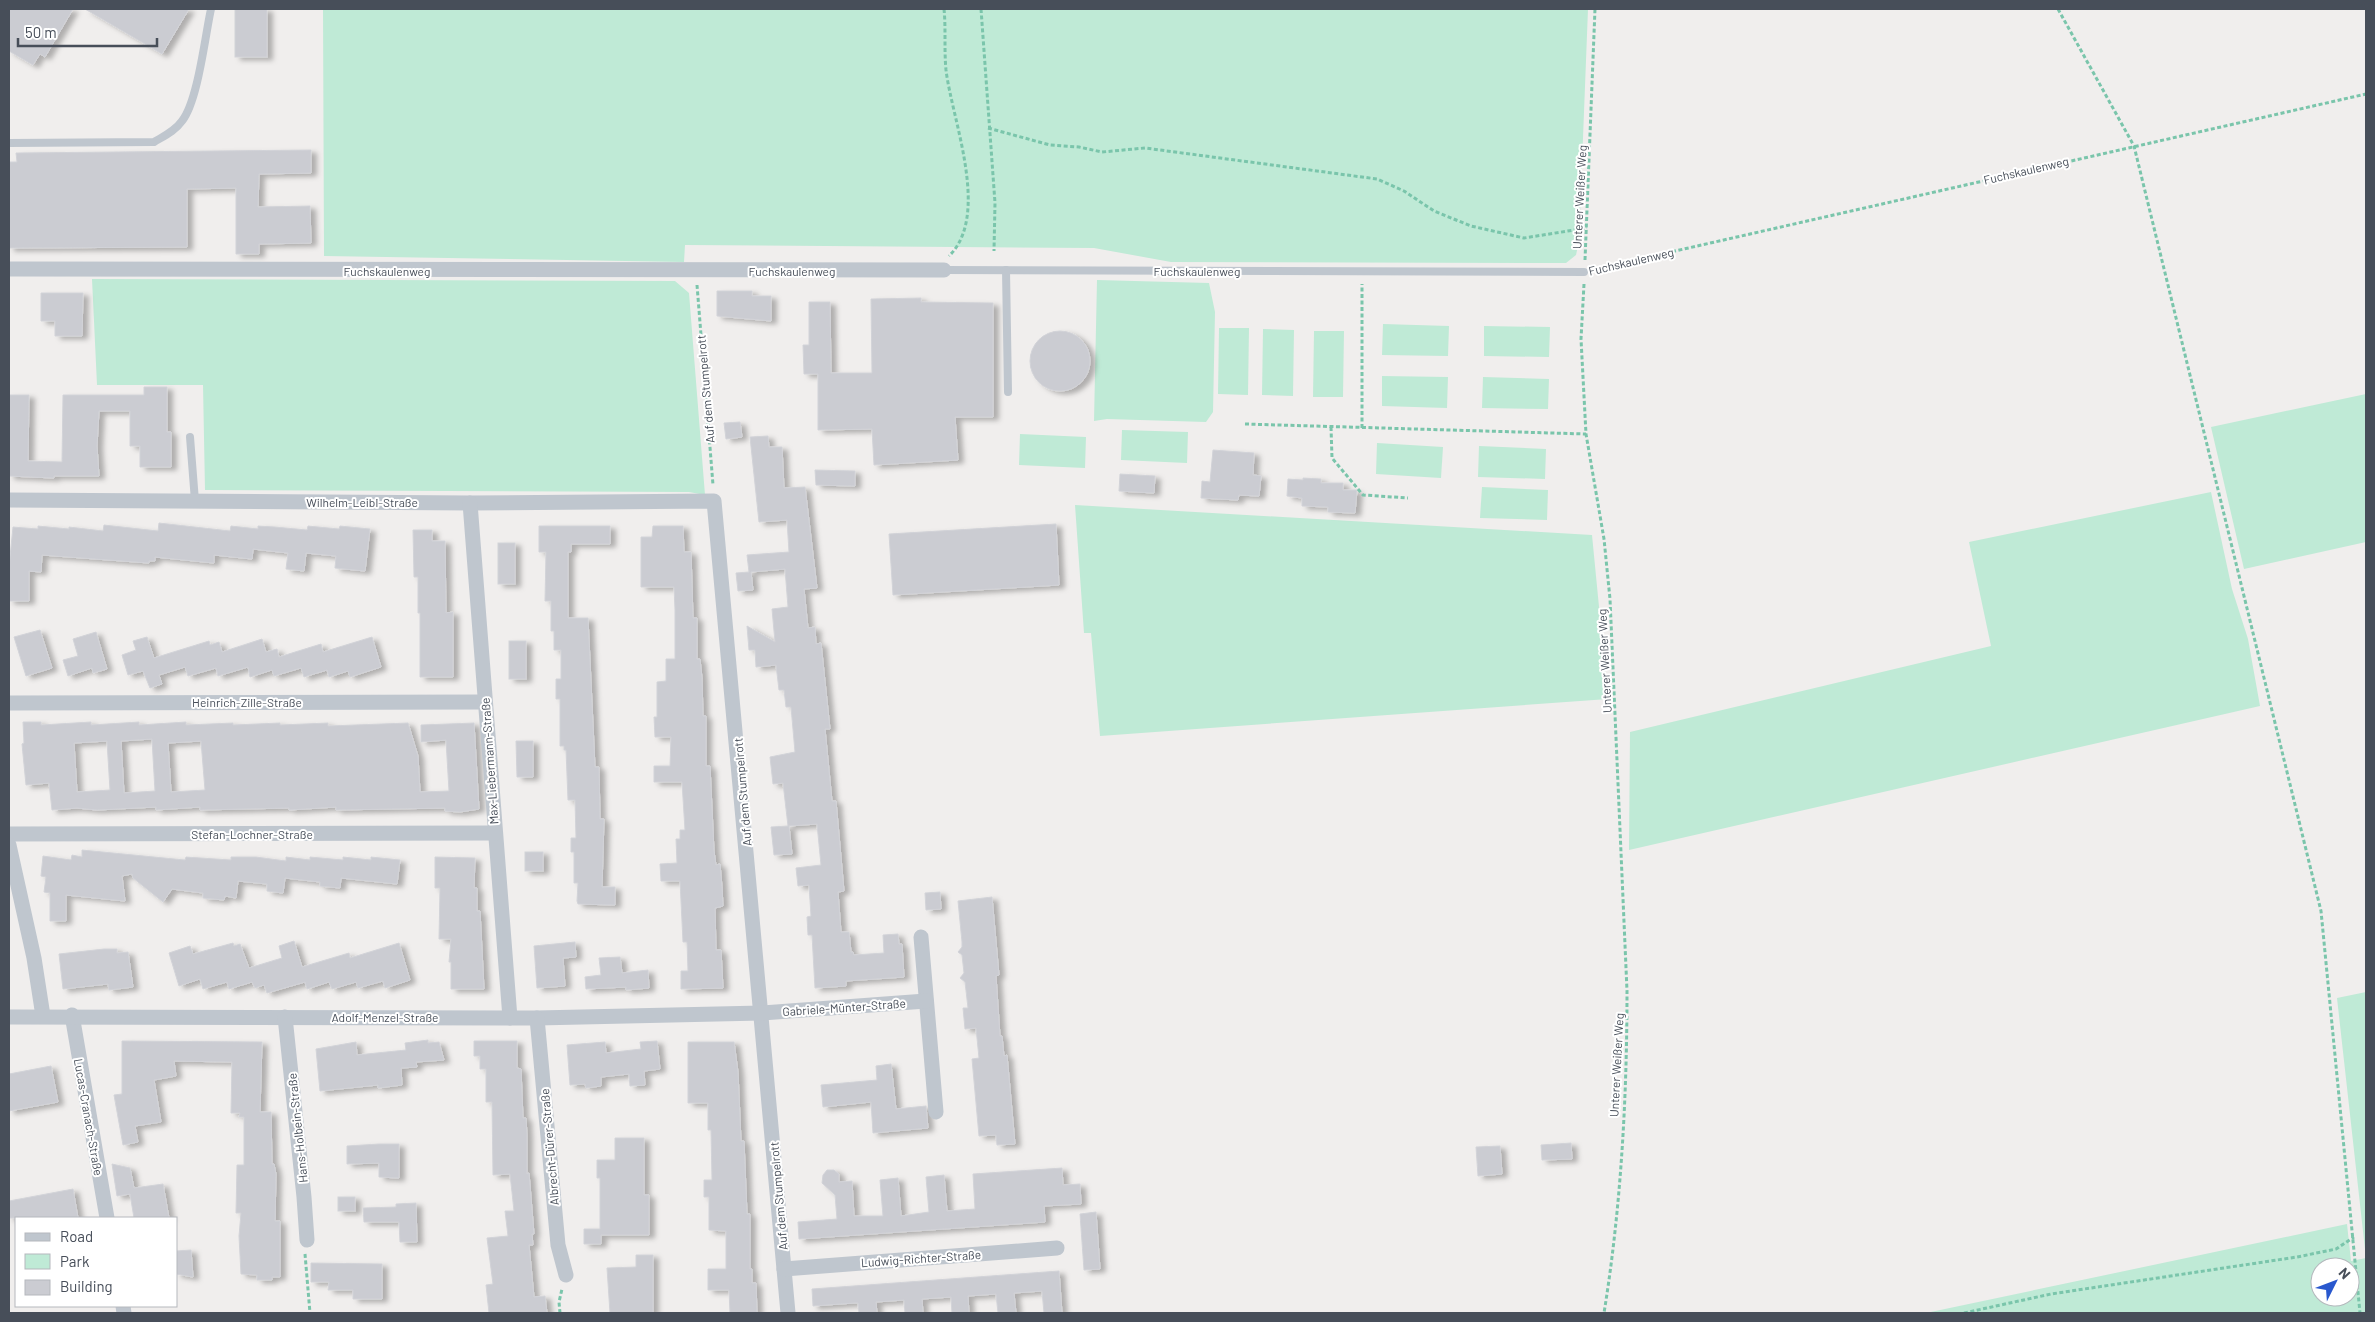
<svg xmlns="http://www.w3.org/2000/svg" width="2375" height="1322" viewBox="0 0 2375 1322" font-family="Barlow,sans-serif">
  <style>
    .green { fill: #bfead6; fill-rule: evenodd }
    .building { fill: #cbccd2; stroke: #d2d3d8; fill-rule: evenodd; filter: url(#shadow) }
    .lines { fill: none; stroke-linecap: round; stroke-linejoin: round }
    .path { stroke: #7ac5ab; stroke-width: 3; stroke-dasharray: 4 2.5; stroke-linecap: butt }
    .lane { stroke: #bfc6ce; stroke-width: 8 }
    .street { stroke: #bfc6ce; stroke-width: 15 }
    .labels { text-anchor: middle; dominant-baseline: central; stroke-width: 4; stroke-linejoin: round; paint-order: stroke }
    .street-label { font-size: 12px; fill: #474e59; stroke: #fff }
  </style>
  <defs>
    <filter id="shadow"><feDropShadow dx="5.5" dy="3" stdDeviation="2.5" flood-color="#0004"/></filter>
  </defs>
  <rect width="100%" height="100%" fill="#f0eeed"/>
  <g class="green">
    <polygon points="323,9 1588,9 1579,241 1576,255 1566,263 1171,262 1094,248 685,245 684,262 324,256"/>
    <polygon points="92,279 675,281 689,293 705,495 689,492 205,490 203,385 97,385"/>
    <polygon points="1097,280 1209,283 1215,312 1213,412 1206,422 1107,419 1094,421"/>
    <polygon points="1383,324 1449,326 1448,356 1382,355"/>
    <polygon points="1484,326 1550,327 1549,357 1484,356"/>
    <polygon points="1219,328 1249,328 1248,395 1218,394"/>
    <polygon points="1263,329 1294,330 1293,396 1262,395"/>
    <polygon points="1314,331 1344,331 1343,397 1313,397"/>
    <polygon points="1382,376 1448,377 1447,408 1382,406"/>
    <polygon points="1483,377 1549,379 1548,409 1482,408"/>
    <polygon points="2366,394 2366,542 2244,569 2211,427"/>
    <polygon points="1122,430 1188,432 1187,463 1121,460"/>
    <polygon points="1020,434 1086,437 1085,468 1019,465"/>
    <polygon points="1377,443 1443,447 1441,478 1376,474"/>
    <polygon points="1479,446 1546,449 1545,479 1478,477"/>
    <polygon points="1482,487 1548,490 1547,520 1480,518"/>
    <polygon points="2211,492 2232,589 2248,639 2260,706 1629,850 1630,732 1991,646 1969,542"/>
    <polygon points="1075,505 1592,535 1608,699 1100,736 1091,633 1084,633"/>
    <path d="M2366,992V1313H1926L2347,1224L2351,1261L2366,1258L2337,998ZM2320,1267H2350V1297H2320Z"/>
  </g>
  <g class="building">
    <polygon points="9,9 73,9 45,57 40,54 33,65 9,51"/>
    <polygon points="85,9 189,9 162,54"/>
    <rect x="235" y="9" width="32" height="48"/>
    <polygon points="311,150 311,173 259,174 258,207 310,206 311,243 259,244 259,254 236,254 236,188 187,189 187,247 9,248 9,162 17,162 16,153"/>
    <polygon points="717,291 752,291 752,296 771,296 771,321 717,316"/>
    <polygon points="41,293 83,293 82,336 55,336 55,321 41,321"/>
    <polygon points="921,298 921,302 993,303 993,417 955,417 958,460 874,465 872,429 818,430 818,374 804,374 803,345 809,345 809,302 830,302 831,373 872,373 871,299"/>
    <circle cx="1060" cy="361" r="30"/>
    <polygon points="144,387 167,387 167,432 171,432 171,467 140,467 140,446 130,446 130,411 99,411 97,446 99,476 54,476 54,478 9,476 9,395 29,395 28,461 62,462 63,395 144,395"/>
    <polygon points="740,422 742,437 726,439 724,423"/>
    <polygon points="768,436 769,447 782,447 784,488 805,487 817,588 804,589 808,628 815,627 816,644 821,643 830,729 825,729 832,801 836,801 844,891 838,892 841,932 849,932 851,952 853,952 854,955 884,953 883,935 898,934 899,944 902,944 904,977 846,981 846,986 815,988 812,935 808,935 807,917 811,916 809,885 798,886 796,868 821,865 817,824 789,826 792,854 774,855 771,827 788,826 783,783 773,784 770,757 795,752 791,707 786,707 784,690 779,690 776,665 756,667 755,650 749,650 747,626 775,642 772,609 788,607 785,569 751,572 753,590 738,591 736,573 749,572 747,555 789,552 787,520 759,522 750,437"/>
    <polygon points="1213,450 1254,453 1253,475 1261,476 1259,496 1239,495 1238,500 1201,498 1202,481 1210,482"/>
    <polygon points="815,470 855,471 855,486 816,485"/>
    <polygon points="1120,474 1155,476 1154,493 1119,491"/>
    <polygon points="1303,478 1321,479 1321,483 1343,483 1343,490 1357,490 1355,513 1328,512 1328,507 1302,506 1302,498 1287,496 1288,479 1303,480"/>
    <polygon points="159,523 230,531 231,526 258,529 258,526 275,527 307,530 308,526 339,529 340,526 370,529 365,571 335,568 336,556 306,553 304,571 286,569 288,553 253,549 252,559 214,555 214,563 155,557 155,561 149,561 149,563 42,555 41,572 29,571 29,601 9,601 9,567 13,527 38,529 38,526 69,529 69,527 103,531 104,525 158,531"/>
    <polygon points="1056,524 1059,585 893,595 889,534"/>
    <polygon points="539,526 610,526 610,544 571,544 571,552 568,552 568,618 588,618 595,767 599,767 600,819 604,819 602,887 615,887 615,905 578,904 577,901 578,883 574,883 574,852 571,852 571,838 576,838 575,800 568,800 566,750 564,750 564,746 560,746 560,699 556,699 556,679 561,679 561,650 554,650 554,631 551,631 551,601 545,601 546,552 539,552"/>
    <polygon points="653,526 683,526 684,552 691,552 693,618 697,618 697,659 700,659 702,678 703,716 706,716 706,766 710,766 714,851 716,865 720,864 722,887 723,906 715,908 716,950 721,950 723,988 681,989 681,971 688,971 687,942 683,942 680,881 661,881 660,864 677,863 676,839 680,839 680,830 685,830 682,782 654,782 654,766 670,766 671,737 655,737 654,717 657,717 657,682 666,681 666,659 675,659 675,610 674,587 641,587 641,537 652,537"/>
    <polygon points="413,530 432,530 432,541 445,541 446,613 453,612 453,677 420,677 420,613 418,613 418,577 414,577"/>
    <rect x="498" y="543" width="17" height="41"/>
    <polygon points="40,630 52,668 26,676 14,637"/>
    <polygon points="96,632 107,669 93,673 92,668 68,676 63,660 78,656 73,639"/>
    <polygon points="147,637 154,658 209,641 210,645 219,642 222,652 262,639 266,652 277,649 279,657 321,644 323,652 372,637 381,667 350,677 348,671 329,677 327,670 304,677 301,668 274,676 272,670 250,677 248,667 218,676 216,668 188,676 185,667 159,675 162,684 150,688 143,671 128,675 122,655 136,650 133,641"/>
    <rect x="509" y="641" width="17" height="38"/>
    <path d="M23,722H41V725L91,722V725L139,722V725L186,722V725L233,723V725L280,723V725L328,723V726L408,723L418,756L420,792L449,791L446,740L421,742V725L474,723L479,809L460,812L445,811V808L336,810V807L289,810V808L200,810V807L156,810V807L97,810L77,808L52,810L49,783L26,785L22,744L24,743ZM152,739L155,791L124,793L121,741ZM107,741L110,790L77,792L74,743ZM201,741L205,790L171,792L168,743Z"/>
    <polygon points="516,741 533,741 533,777 517,777"/>
    <polygon points="82,850 185,860 186,857 231,860 231,857 256,857 286,861 286,857 310,860 310,857 343,860 343,857 371,860 371,857 400,860 397,884 341,878 340,888 320,886 320,882 285,878 283,893 267,891 267,884 238,881 236,898 225,896 224,900 203,898 203,893 172,889 163,902 133,878 132,874 122,876 125,901 66,895 66,921 50,921 50,893 44,892 46,877 41,876 43,856 71,860 72,855 82,857"/>
    <rect x="525" y="852" width="18" height="19"/>
    <polygon points="435,857 475,858 474,888 477,888 477,911 480,911 484,989 451,989 451,962 449,962 451,939 439,939 440,888 435,888"/>
    <polygon points="940,892 941,909 926,910 925,893"/>
    <polygon points="992,897 999,975 996,976 1000,1036 1002,1036 1004,1056 1007,1055 1015,1144 997,1145 996,1135 979,1136 972,1059 979,1058 976,1028 965,1029 963,1008 968,1008 965,982 960,978 964,973 962,955 958,952 962,947 962,942 958,901"/>
    <polygon points="294,941 302,967 349,953 350,958 399,943 410,980 385,988 383,981 358,988 356,982 332,989 329,982 307,989 305,982 267,993 264,985 255,988 252,982 229,989 227,982 203,989 200,979 179,986 169,953 190,946 193,954 233,943 234,946 240,944 249,968 282,958 279,946"/>
    <polygon points="575,942 576,957 563,958 565,986 537,988 534,946"/>
    <polygon points="104,949 117,949 117,953 128,952 133,987 109,990 108,984 63,989 59,954"/>
    <polygon points="620,957 622,973 648,970 649,988 626,990 626,987 586,989 585,977 601,975 599,958"/>
    <polygon points="428,1040 428,1043 439,1042 444,1060 416,1062 417,1067 401,1068 402,1085 378,1088 378,1085 320,1091 316,1049 356,1042 357,1055 406,1050 405,1043"/>
    <polygon points="122,1041 262,1042 260,1112 271,1112 272,1164 274,1164 276,1174 275,1221 280,1221 280,1277 272,1277 272,1280 257,1280 257,1275 241,1274 239,1236 241,1213 236,1213 237,1165 244,1165 244,1117 239,1117 240,1113 231,1113 232,1062 174,1061 176,1076 154,1080 161,1122 135,1126 138,1142 123,1145 114,1095 122,1094"/>
    <polygon points="474,1041 517,1041 517,1068 521,1069 523,1118 526,1118 527,1135 527,1174 529,1173 534,1234 532,1234 533,1245 529,1245 534,1297 545,1296 547,1313 489,1313 486,1285 493,1284 487,1238 508,1236 505,1211 514,1211 510,1174 493,1175 492,1102 486,1102 486,1069 480,1069 480,1056 474,1056"/>
    <polygon points="657,1041 660,1069 644,1071 645,1085 630,1086 629,1074 601,1077 601,1086 586,1088 585,1084 570,1085 567,1045 605,1042 606,1053 641,1049 640,1042"/>
    <polygon points="688,1042 734,1042 738,1072 741,1141 744,1141 747,1214 750,1214 750,1269 752,1269 752,1283 756,1283 757,1313 730,1313 729,1290 708,1290 708,1269 726,1269 726,1231 709,1230 709,1197 704,1197 704,1180 712,1180 711,1130 708,1130 708,1103 688,1103"/>
    <polygon points="891,1064 896,1109 926,1106 928,1128 873,1133 871,1102 823,1107 821,1085 877,1080 876,1066"/>
    <polygon points="51,1066 58,1102 9,1111 9,1074"/>
    <polygon points="615,1138 644,1138 644,1195 649,1195 649,1235 601,1235 601,1244 584,1244 584,1229 600,1229 600,1178 597,1178 597,1160 615,1160"/>
    <polygon points="1571,1143 1572,1159 1542,1160 1541,1145"/>
    <polygon points="379,1144 399,1144 399,1178 379,1177 379,1163 347,1164 347,1146"/>
    <polygon points="1500,1146 1502,1174 1478,1176 1476,1147"/>
    <polygon points="112,1164 130,1168 134,1188 163,1184 169,1218 134,1218 130,1194 117,1196"/>
    <polygon points="1062,1168 1063,1185 1080,1184 1081,1204 1044,1206 1045,1222 799,1239 798,1222 837,1219 835,1195 822,1183 823,1175 827,1170 834,1170 839,1174 839,1182 852,1181 854,1216 883,1216 880,1180 898,1178 901,1216 929,1212 926,1177 944,1175 947,1211 975,1209 973,1174"/>
    <polygon points="73,1189 78,1218 9,1218 9,1201"/>
    <rect x="338" y="1197" width="17" height="14"/>
    <polygon points="416,1203 417,1242 400,1242 399,1222 364,1222 363,1208 396,1207 396,1204"/>
    <polygon points="1096,1212 1100,1269 1084,1270 1080,1214"/>
    <polygon points="191,1250 193,1277 176,1274 176,1251"/>
    <polygon points="636,1255 653,1255 653,1313 610,1313 607,1268 636,1267"/>
    <polygon points="311,1263 382,1264 382,1299 353,1299 353,1290 328,1290 329,1282 311,1282"/>
    <polygon points="1059,1271 1062,1313 1044,1313 1042,1291 1014,1293 1016,1313 998,1313 996,1294 968,1296 969,1313 952,1313 951,1297 922,1299 923,1313 905,1313 904,1300 876,1302 877,1313 859,1313 858,1303 854,1303 813,1306 812,1289"/>
  </g>
  <g class="lines">
    <g class="path">
      <path d="M944,9C946,29 944,49 946,70C952,120 991,215 949,256"/>
      <polyline points="981,9 995,203 994,251"/>
      <polyline points="2058,9 2134,146 2321,911 2360,1313"/>
      <polyline points="988,128 1050,145 1079,147 1102,152 1145,148 1377,179 1404,191 1434,211 1471,226 1524,238 1587,228"/>
      <polyline points="1585,260 1595,9"/>
      <polyline points="1596,269 2366,94"/>
      <path d="M1584,284L1581,339L1586,434L1604,539L1610,599L1627,991C1627,1098 1621,1208 1604,1313"/>
      <polyline points="697,285 713,485"/>
      <polyline points="1245,424 1586,434"/>
      <polyline points="1331,427 1332,458 1363,495 1408,498"/>
      <polyline points="1362,428 1362,284"/>
      <polyline points="305,1254 310,1313"/>
      <polyline points="560,1313 559,1302 562,1289"/>
      <polyline points="1964,1313 2051,1294 2297,1257 2336,1249 2354,1237"/>
    </g>
    <g class="lane">
      <path d="M9,143L154,142C164,136 175,131 182,121C198,101 205,36 211,9"/>
      <polyline points="944,270 1584,272"/>
      <polyline points="1006,270 1008,392"/>
      <polyline points="190,437 195,501"/>
    </g>
    <g class="street">
      <polyline points="9,269 944,270"/>
      <polyline points="9,500 470,503 714,501 788,1313"/>
      <polyline points="470,503 510,1018"/>
      <polyline points="9,703 485,702"/>
      <polyline points="9,834 495,833"/>
      <polyline points="9,845 34,958 43,1016"/>
      <polyline points="921,937 936,1112"/>
      <polyline points="72,1015 107,1218"/>
      <polyline points="9,1017 537,1018 762,1013 926,1001"/>
      <polyline points="285,1017 304,1197 307,1240"/>
      <polyline points="537,1018 558,1245 566,1275"/>
      <polyline points="784,1269 1057,1248"/>
      <polyline points="123,1306 124,1313"/>
    </g>
  </g>
  <g class="labels">
    <g class="street-label">
      <text transform="translate(2026 170) rotate(-13)">Fuchskaulenweg</text>
      <text transform="translate(1579 197) rotate(-87)">Unterer Weißer Weg</text>
      <text transform="translate(1631 261) rotate(-13)">Fuchskaulenweg</text>
      <text x="387" y="271">Fuchskaulenweg</text>
      <text x="792" y="271">Fuchskaulenweg</text>
      <text x="1197" y="271">Fuchskaulenweg</text>
      <text transform="translate(705 389) rotate(-95)">Auf dem Stumpelrott</text>
      <text x="362" y="502">Wilhelm-Leibl-Straße</text>
      <text transform="translate(1604 661) rotate(-93)">Unterer Weißer Weg</text>
      <text x="247" y="702">Heinrich-Zille-Straße</text>
      <text transform="translate(489 761) rotate(-94)">Max-Liebermann-Straße</text>
      <text transform="translate(742 792) rotate(-95)">Auf dem Stumpelrott</text>
      <text x="252" y="834">Stefan-Lochner-Straße</text>
      <text transform="translate(844 1007) rotate(-4)">Gabriele-Münter-Straße</text>
      <text x="385" y="1017">Adolf-Menzel-Straße</text>
      <text transform="translate(1616 1065) rotate(-87)">Unterer Weißer Weg</text>
      <text transform="translate(89 1117) rotate(80)">Lucas-Cranach-Straße</text>
      <text transform="translate(297 1128) rotate(-96)">Hans-Holbein-Straße</text>
      <text transform="translate(549 1147) rotate(-95)">Albrecht-Dürer-Straße</text>
      <text transform="translate(778 1196) rotate(-95)">Auf dem Stumpelrott</text>
      <text transform="translate(921 1258) rotate(-4)">Ludwig-Richter-Straße</text>
    </g>
  </g>
  <rect width="2375" height="1322" fill="none" stroke="#474e59" stroke-width="20"/>
  <rect x="15" y="1217" width="162" height="90" fill="#ffffff" stroke="#b5b8bd"/>
  <rect x="25" y="1233" width="25" height="8" fill="#bfc6ce" stroke="#b5b8bd"/>
  <text x="60" y="1242" font-size="15" fill="#474e59">Road</text>
  <rect x="25" y="1254" width="25" height="15" fill="#bfead6" stroke="#b5b8bd"/>
  <text x="60" y="1267" font-size="15" fill="#474e59">Park</text>
  <rect x="25" y="1280" width="25" height="15" fill="#cbccd2" stroke="#b5b8bd"/>
  <text x="60" y="1292" font-size="15" fill="#474e59">Building</text>
  <g transform="translate(2335 1282) rotate(48)"><circle r="24" fill="#ffffff" stroke="#b5b8bd"/>
  <path d="M0-4L9 19L0 12L-9 19Z" fill="#2958ce"/>
  <text y="-8" font-size="14" font-weight="bold" text-anchor="middle" fill="#474e59">N</text>
  </g>
  <path d="M18 38v8h139v-8" fill="none" stroke="#474e59" stroke-width="2.5"/>
  <text x="25" y="38" font-size="15" fill="#474e59" stroke="#ffffff" stroke-width="4" paint-order="stroke">50 m</text>
</svg>
